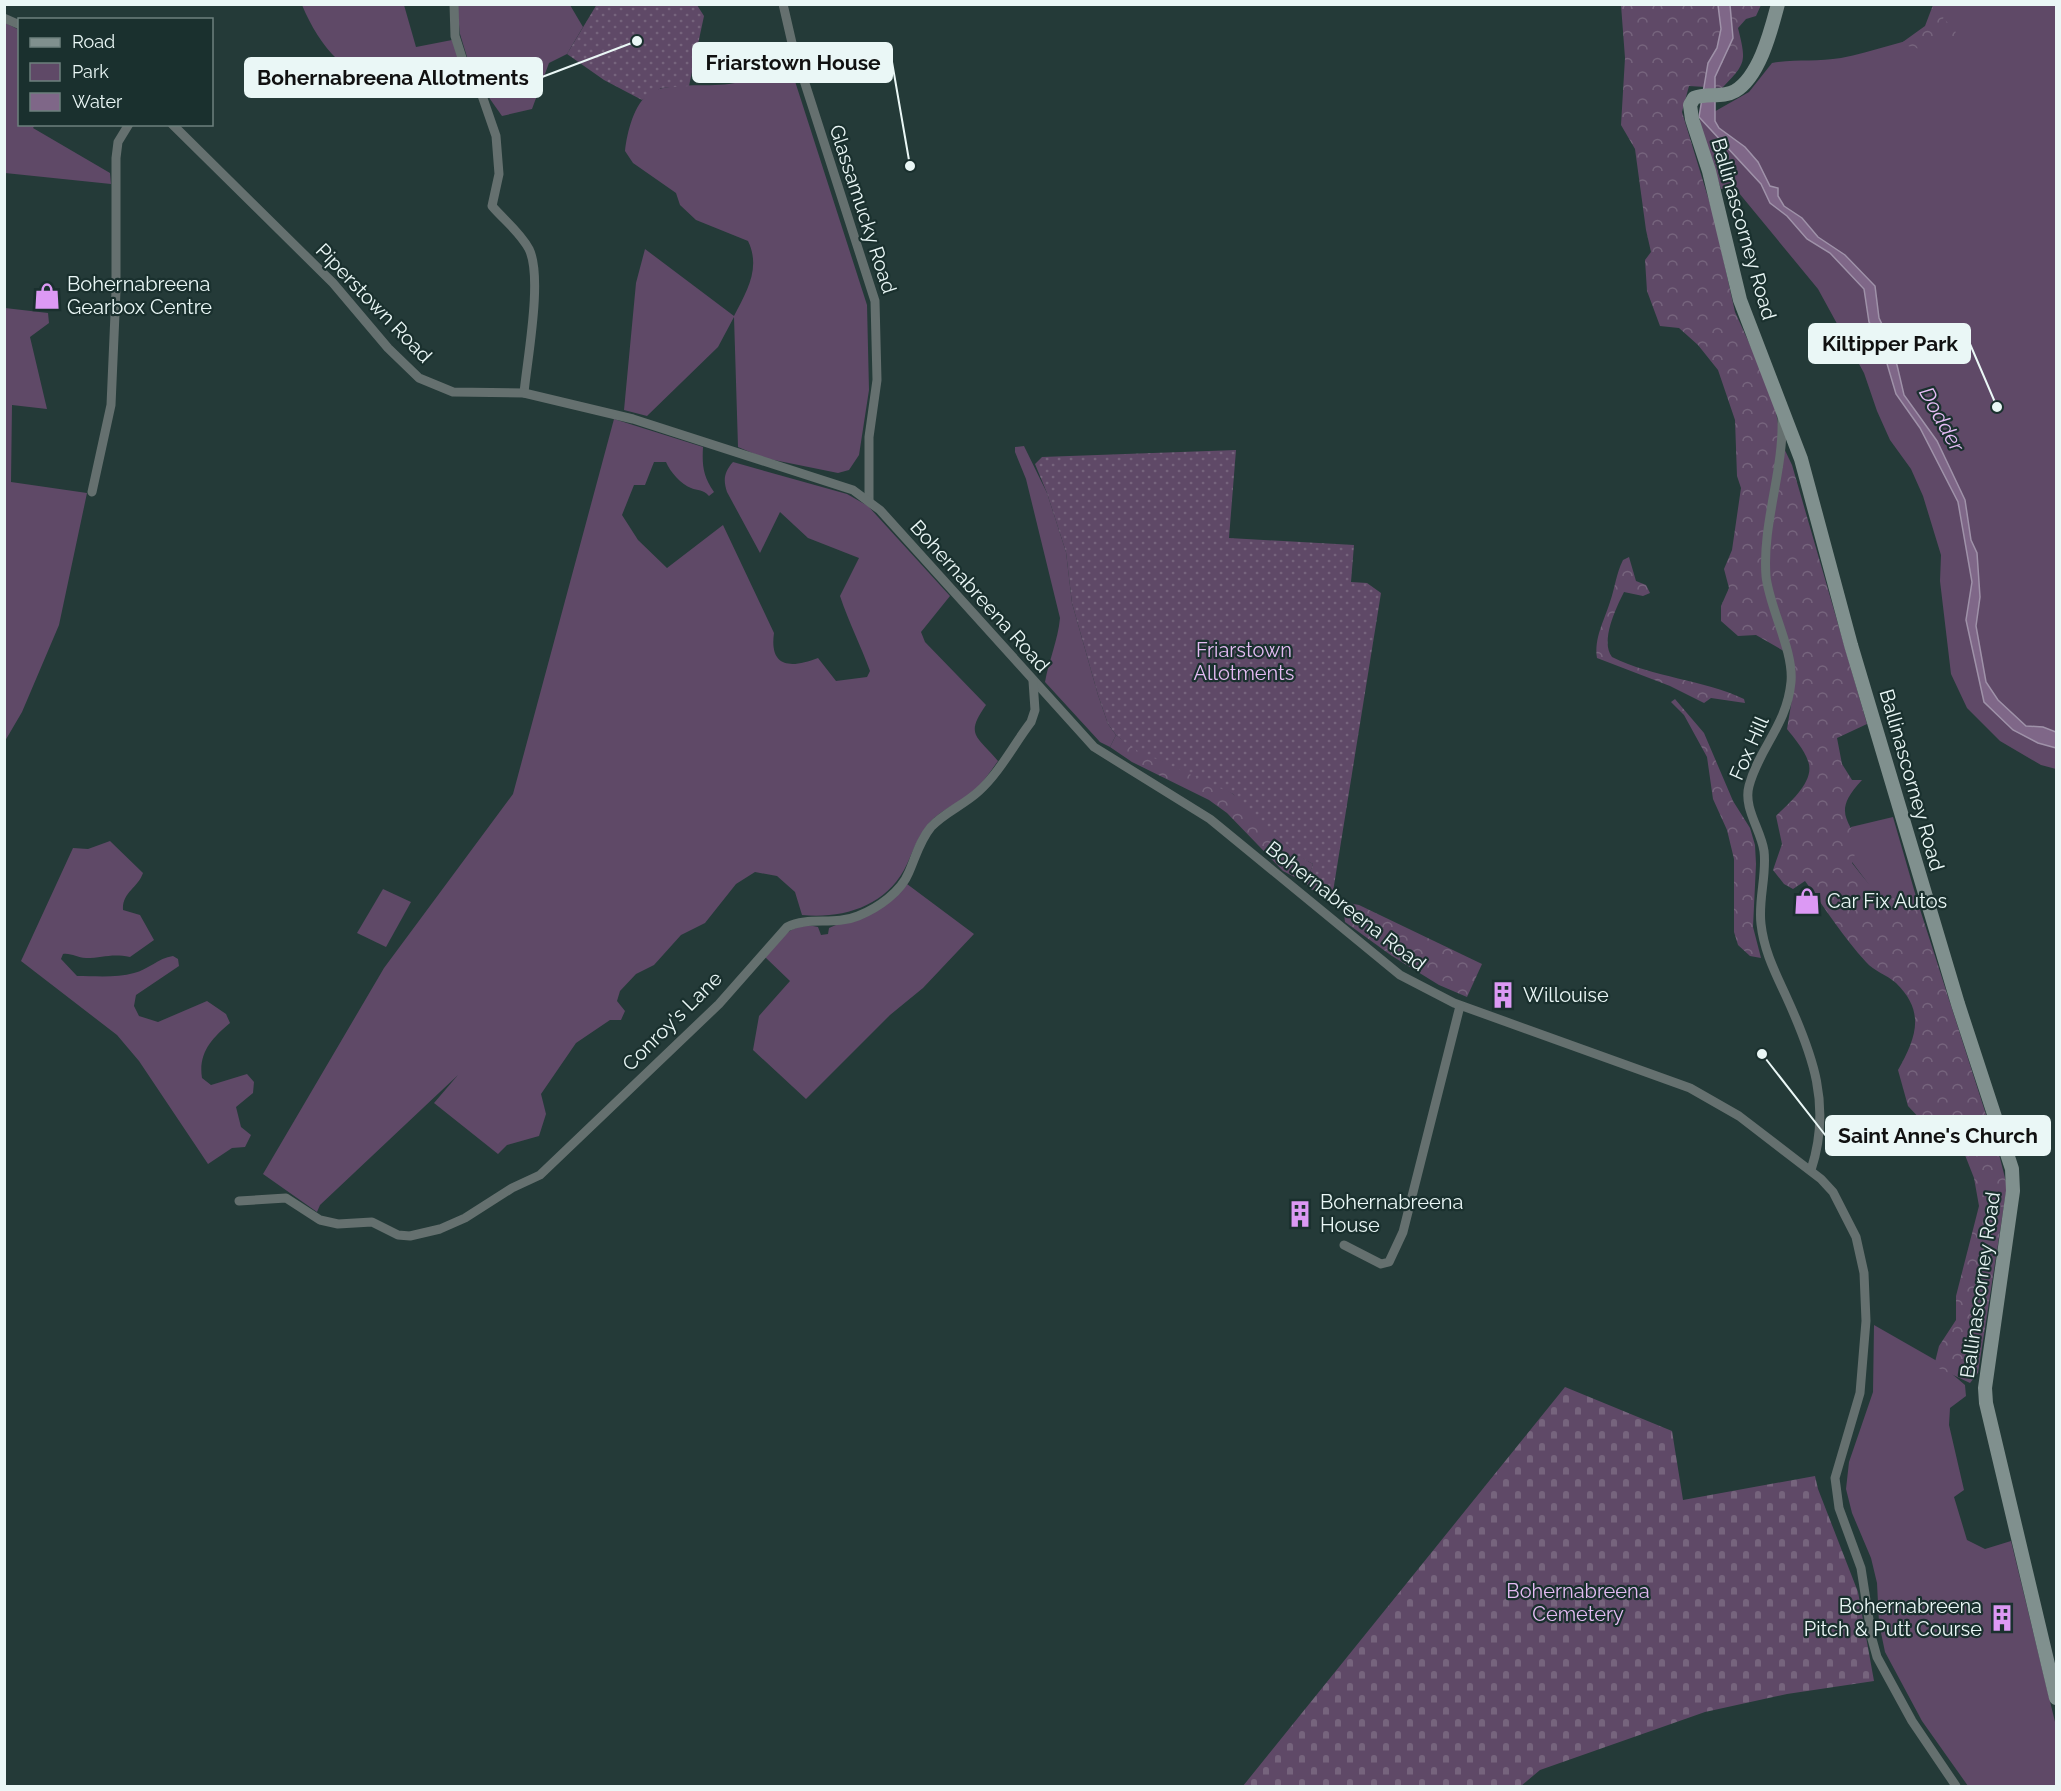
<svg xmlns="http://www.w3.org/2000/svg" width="2061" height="1791" viewBox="0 0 2061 1791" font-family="Raleway,sans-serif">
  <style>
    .green { fill: #5f4967 }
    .forest { fill: url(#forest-crowns) }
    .cemetery { fill: url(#cemetery-stones) }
    .garden { fill: url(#garden-dots) }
    .water { fill: #7f6788; stroke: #9f92a9; stroke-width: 1.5 }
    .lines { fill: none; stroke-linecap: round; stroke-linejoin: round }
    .minor { stroke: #65706f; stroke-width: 9 }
    .secondary { stroke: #80908e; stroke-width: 14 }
    .labels { text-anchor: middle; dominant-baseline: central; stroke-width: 4.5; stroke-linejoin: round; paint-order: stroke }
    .street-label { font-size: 20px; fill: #eaf7f6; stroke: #1a302e }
    .poi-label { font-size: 20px; fill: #eaf7f6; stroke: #1a302e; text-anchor: start }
    .park-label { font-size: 20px; fill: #e4bbf3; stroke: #1a302e }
    .water-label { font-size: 21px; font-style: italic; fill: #e6bdf6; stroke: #1a302e }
    .leader { fill: none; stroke: #eaf7f6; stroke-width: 2 }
    .callout-dot { fill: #eaf7f6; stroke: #1a302e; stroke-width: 2 }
    .callout { fill: #eaf7f6; stroke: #eaf7f6; stroke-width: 2 }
    .callout-label { font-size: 21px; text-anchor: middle; font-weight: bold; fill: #111 }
  </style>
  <defs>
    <pattern id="forest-crowns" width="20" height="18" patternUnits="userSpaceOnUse" patternTransform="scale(1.5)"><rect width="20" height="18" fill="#5f4967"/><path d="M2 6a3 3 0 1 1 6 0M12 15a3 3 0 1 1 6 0" fill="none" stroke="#76647d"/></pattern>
    <pattern id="cemetery-stones" width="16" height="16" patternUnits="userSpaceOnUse" patternTransform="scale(1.5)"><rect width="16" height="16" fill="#5f4967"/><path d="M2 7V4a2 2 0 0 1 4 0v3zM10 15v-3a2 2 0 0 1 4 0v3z" fill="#76647d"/></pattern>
    <pattern id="garden-dots" width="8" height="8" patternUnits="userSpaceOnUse" patternTransform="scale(1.5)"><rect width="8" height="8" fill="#5f4967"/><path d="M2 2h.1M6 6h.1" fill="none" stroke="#76647d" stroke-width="1.8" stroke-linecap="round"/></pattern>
  </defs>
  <rect width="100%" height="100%" fill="#243a38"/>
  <g class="green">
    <path d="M302,5H404L416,47L452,40L462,67L461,76C442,77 424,81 405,82C351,86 321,50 302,5Z"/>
    <polygon points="457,5 570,5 583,27 567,54 549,63 532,109 502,116 490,99 482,78 467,57 460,34"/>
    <path d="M1939,5H2056V769L2041,765L2000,741L1967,708L1951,674L1940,581L1941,555L1923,496L1911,469L1890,440L1877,411L1864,373L1818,289L1734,187L1721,189L1698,121L1749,92L1772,63C1795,59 1817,62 1841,58C1873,52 1903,40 1935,34Z"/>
    <polygon points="4,22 19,30 20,124 35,125 33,128 110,173 111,184 5,173"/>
    <path d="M793,75L867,305L869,390L859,455L849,470L838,473L764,458L738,447L734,317L718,347L647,416L624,410L636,283L645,249L734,316C747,291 761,268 748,241L696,220L680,205L676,193L633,163L625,151C627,133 634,103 650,93C667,82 707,87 729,84C750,81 772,75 793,75Z"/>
    <polygon points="5,308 48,313 49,323 30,337 47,409 12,405 11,482 87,493 59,625 22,712 5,741"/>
    <path d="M614,419L703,447C702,466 703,476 714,492L709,496C703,489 698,491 691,488C681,484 670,472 666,462H654L645,485H634L622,515L638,540L667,568L723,525L774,633C769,669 792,668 818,658L836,681L867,677L870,671C861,646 849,623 840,596L859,558L808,538L780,512L760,553L727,492C723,480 724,472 733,462L847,494L868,506L950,596L921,632L925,642L986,705C965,735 976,735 998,761C990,772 982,784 972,793C959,803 942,809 930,822C917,836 913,853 904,870C884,907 841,919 802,915L795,892L777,876L755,872L736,884L705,923L681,935L654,965L636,974L620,991L617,1001L625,1011L621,1020H610L576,1043L541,1094L546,1114L539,1136L507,1145L498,1154L434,1103L458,1075L320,1205L317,1212L263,1174L384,968L513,794Z"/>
    <path d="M1024,446L1047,493L1066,552L1072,603L1098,695L1108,724L1116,735L1110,747L1100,742L1045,682C1049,660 1058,640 1060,618L1026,479L1015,452V447Z"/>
    <polygon points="1893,817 1917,900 1893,900 1873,890 1852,862 1851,827"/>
    <path d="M110,841L143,873C138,888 122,892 123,910L140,915L154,940L130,957C111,953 103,958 86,958C77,958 72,953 63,954L61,959L77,976C95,976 117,978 134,973C148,970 158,958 173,956L178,959L179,966L136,995L134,1006L139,1016L158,1022L207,1001L226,1014L230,1023C212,1038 198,1053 202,1078L211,1085L247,1074L254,1082L253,1093L236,1107L241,1127L251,1135L245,1147L232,1148L208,1164L139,1061L117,1035L21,961L73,848L88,849Z"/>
    <path d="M907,884L974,934L923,988L890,1015L806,1099L753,1050L759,1016L790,981L765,957C779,939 792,921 818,927L821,935L828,934L829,928C861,914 883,914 907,884Z"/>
    <polygon points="383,889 411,902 386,947 357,933"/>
    <polygon points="1874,1325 1937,1361 1965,1385 1966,1396 1950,1408 1949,1425 1964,1490 1954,1497 1967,1540 1985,1549 2011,1541 2056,1726 2056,1786 1968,1786 1922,1721 1885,1652 1879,1623 1877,1583 1871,1558 1852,1513 1846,1489 1849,1462 1873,1392"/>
  </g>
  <g class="forest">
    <path d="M1621,5H1761L1756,16L1746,19L1738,28C1746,61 1747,63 1722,88L1689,86L1682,112L1714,217L1735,312L1761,369L1775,406L1781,442L1792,465L1867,724L1837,738L1842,764L1852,780H1862C1821,823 1869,822 1852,863C1875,892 1879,900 1917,900L2000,1158L2007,1186L1978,1373L1970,1383L1934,1366L1939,1346L1956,1320V1296L1979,1206L1974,1178L1965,1155L1937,1137L1908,1106L1898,1070C1916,1038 1926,1012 1896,983C1887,975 1874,971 1866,962C1843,937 1825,908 1805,881L1793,889L1784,884L1773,870L1782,844L1776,816C1789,803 1816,781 1808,761C1804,749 1794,738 1787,729L1792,699L1789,654L1756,635L1738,636L1721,621V606L1729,588L1724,569L1732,550L1741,488L1737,476L1735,420L1718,370L1698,345L1679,328L1660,326L1647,291L1645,260L1651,252L1646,230L1635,149L1621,125L1625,58Z"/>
    <polygon points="1933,5 1947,5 1943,19 1954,27 1958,40 1940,38 1928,51 1900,44 1925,26"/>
    <path d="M1629,557L1636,581L1646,585L1650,593L1643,596L1624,592C1616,608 1600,641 1612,657C1654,678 1702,679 1744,699L1745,703L1711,698L1704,703L1670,686L1597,658C1594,638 1604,621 1610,602C1615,588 1616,574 1623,560Z"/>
    <polygon points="1675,699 1704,733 1733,801 1750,828 1755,845 1756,864 1753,927 1761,958 1750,956 1738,945 1734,932 1734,859 1727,830 1713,799 1707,757 1684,715 1671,702"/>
    <path d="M1116,735C1149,761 1194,770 1230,792C1261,811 1280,847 1313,864L1306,883L1283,871L1227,813L1209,800L1132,762L1110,747Z"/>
    <polygon points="1348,903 1359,905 1482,964 1467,997 1439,985 1392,956 1345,922 1343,905"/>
  </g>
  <polygon class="cemetery" points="1565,1387 1672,1431 1683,1500 1815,1476 1818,1489 1858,1592 1874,1681 1787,1694 1705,1712 1540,1770 1521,1786 1243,1786"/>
  <g class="garden">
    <polygon points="597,4 697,5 704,16 689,86 661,88 642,100 604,80 567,54"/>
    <polygon points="1236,450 1229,538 1354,545 1351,582 1367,583 1381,593 1332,898 1319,889 1312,890 1306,883 1313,864 1298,856 1233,794 1132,748 1116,735 1108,724 1098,695 1072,603 1066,552 1047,493 1035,464 1042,457"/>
  </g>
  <polygon class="water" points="1718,5 1730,5 1733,38 1715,77 1715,121 1719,128 1745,147 1758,162 1770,186 1778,188 1778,196 1784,206 1802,218 1818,237 1845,255 1875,286 1879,318 1891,343 1890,351 1897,365 1904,395 1937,441 1965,500 1971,540 1977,553 1980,597 1976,626 1986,682 1998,700 2026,726 2043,727 2056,732 2056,748 2038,743 2013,730 1984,702 1966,620 1972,582 1958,502 1920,428 1896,394 1880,340 1869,322 1864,289 1830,253 1807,239 1787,216 1770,203 1761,184 1699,117 1708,63 1717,48 1721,29"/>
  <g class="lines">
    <g class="minor">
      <path d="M454,4L455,36L464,64L477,81L496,136L499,174L492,206C504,220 520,232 529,249C543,277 527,360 524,393"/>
      <polyline points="783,4 792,43 875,301 877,380 869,437 869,500"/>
      <polyline points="4,18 20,25"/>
      <polyline points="172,124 333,283 388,348 419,378 453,392 524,393 633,419 853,490 880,510 1094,747 1210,819 1400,975 1454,1003 1690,1088 1739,1116 1821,1179 1833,1192 1856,1237 1864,1273 1866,1321 1860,1393 1835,1478 1839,1508 1861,1568 1872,1639 1877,1657 1912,1721 1956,1786"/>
      <path d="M1782,418C1784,470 1762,524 1766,576C1769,607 1794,651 1791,682C1787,725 1759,748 1749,786C1743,808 1761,830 1764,851C1767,875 1758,900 1761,924C1764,951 1775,972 1786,996C1813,1055 1832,1106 1811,1170"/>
      <polyline points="92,492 111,405 116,291 116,158 118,142 129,124"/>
      <path d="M239,1201L286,1198L320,1220L338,1224L372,1222L398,1235L410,1236L440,1229L465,1218L512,1188L540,1175L719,1004L787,927C809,916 834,926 858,916C878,908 901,892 909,872C916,856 920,840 931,827C945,812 964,805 979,791C1000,772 1014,744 1031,722L1035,710L1033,681"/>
      <polyline points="1344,1245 1381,1264 1389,1262 1403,1232 1460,1006"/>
    </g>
    <path class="secondary" d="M1778,4C1771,30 1760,76 1735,91C1723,98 1706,93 1694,98L1690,105L1692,119L1709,171L1740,300L1801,459L1851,645L1958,1004L2012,1169L2013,1191L1985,1388L1986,1403L2056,1698"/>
  </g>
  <defs>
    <symbol id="shop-bare" viewBox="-9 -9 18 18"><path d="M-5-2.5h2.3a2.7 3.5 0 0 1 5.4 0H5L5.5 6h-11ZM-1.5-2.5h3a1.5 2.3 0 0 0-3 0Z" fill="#dc99f4" stroke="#1a302e" stroke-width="2.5" paint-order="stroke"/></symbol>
    <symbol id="building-bare" viewBox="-9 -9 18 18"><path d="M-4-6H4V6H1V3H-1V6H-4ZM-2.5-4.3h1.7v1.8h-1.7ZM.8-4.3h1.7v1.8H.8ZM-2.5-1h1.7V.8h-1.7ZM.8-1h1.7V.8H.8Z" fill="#dc99f4" stroke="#1a302e" stroke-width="2.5" paint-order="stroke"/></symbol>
  </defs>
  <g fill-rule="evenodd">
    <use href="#shop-bare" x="28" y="277" width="38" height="38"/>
    <use href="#shop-bare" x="1788" y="882" width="38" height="38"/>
    <use href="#building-bare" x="1484" y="976" width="38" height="38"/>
    <use href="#building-bare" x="1281" y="1195" width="38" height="38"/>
    <use href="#building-bare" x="1983" y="1599" width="38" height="38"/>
  </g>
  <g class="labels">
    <g class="street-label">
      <text transform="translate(863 209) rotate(72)">Glassamucky Road</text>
      <text transform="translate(1744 229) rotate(74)">Ballinascorney Road</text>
      <text transform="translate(374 303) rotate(46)">Piperstown Road</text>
      <text transform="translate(980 596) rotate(48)">Bohernabreena Road</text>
      <text transform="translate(1749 748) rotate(-66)">Fox Hill</text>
      <text transform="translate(1912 780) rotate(74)">Ballinascorney Road</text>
      <text transform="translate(1346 906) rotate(38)">Bohernabreena Road</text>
      <text transform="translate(672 1021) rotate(-45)">Conroy's Lane</text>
      <text transform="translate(1980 1285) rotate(-82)">Ballinascorney Road</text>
    </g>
    <g class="poi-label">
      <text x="67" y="284">Bohernabreena<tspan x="67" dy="23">Gearbox Centre</tspan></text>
      <text x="1827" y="901">Car Fix Autos</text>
      <text x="1523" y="995">Willouise</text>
      <text x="1320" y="1202">Bohernabreena<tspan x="1320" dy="23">House</tspan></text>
      <text x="1982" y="1606" text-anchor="end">Bohernabreena<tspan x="1982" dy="23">Pitch &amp; Putt Course</tspan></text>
    </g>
    <g class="park-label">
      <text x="1244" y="650">Friarstown<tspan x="1244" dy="23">Allotments</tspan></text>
      <text x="1578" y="1591">Bohernabreena<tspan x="1578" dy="23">Cemetery</tspan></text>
    </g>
    <g class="water-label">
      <text transform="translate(1942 419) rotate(61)">Dodder</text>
    </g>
  </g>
  <path class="leader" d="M910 166L892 62M637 41L542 77M1997 407L1970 344M1762 1054L1826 1136"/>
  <g class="callout-dot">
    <circle cx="910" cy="166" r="6"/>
    <circle cx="637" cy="41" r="6"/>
    <circle cx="1997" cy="407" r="6"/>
    <circle cx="1762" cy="1054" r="6"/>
  </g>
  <g class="callout">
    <rect x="693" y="43" width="199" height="39" rx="6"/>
    <rect x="245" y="58" width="297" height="39" rx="6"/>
    <rect x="1809" y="324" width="161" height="39" rx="6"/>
    <rect x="1826" y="1116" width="224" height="39" rx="6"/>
  </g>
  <g class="callout-label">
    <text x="793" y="70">Friarstown House</text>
    <text x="393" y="85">Bohernabreena Allotments</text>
    <text x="1890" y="351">Kiltipper Park</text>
    <text x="1938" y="1143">Saint Anne's Church</text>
  </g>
  <rect width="2061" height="1791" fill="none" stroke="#eaf7f6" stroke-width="12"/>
  <rect x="18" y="18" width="195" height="108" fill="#1a302e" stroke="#6d807e" stroke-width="1.5"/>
  <rect x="30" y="38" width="30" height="9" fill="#80908e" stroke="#6d807e" stroke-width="1.5"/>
  <text x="72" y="48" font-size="18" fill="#eaf7f6">Road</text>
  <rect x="30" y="63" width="30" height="18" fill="#5f4967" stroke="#6d807e" stroke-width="1.5"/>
  <text x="72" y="78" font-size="18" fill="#eaf7f6">Park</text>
  <rect x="30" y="93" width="30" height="18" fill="#7f6788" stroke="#6d807e" stroke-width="1.5"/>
  <text x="72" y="108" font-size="18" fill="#eaf7f6">Water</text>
</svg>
